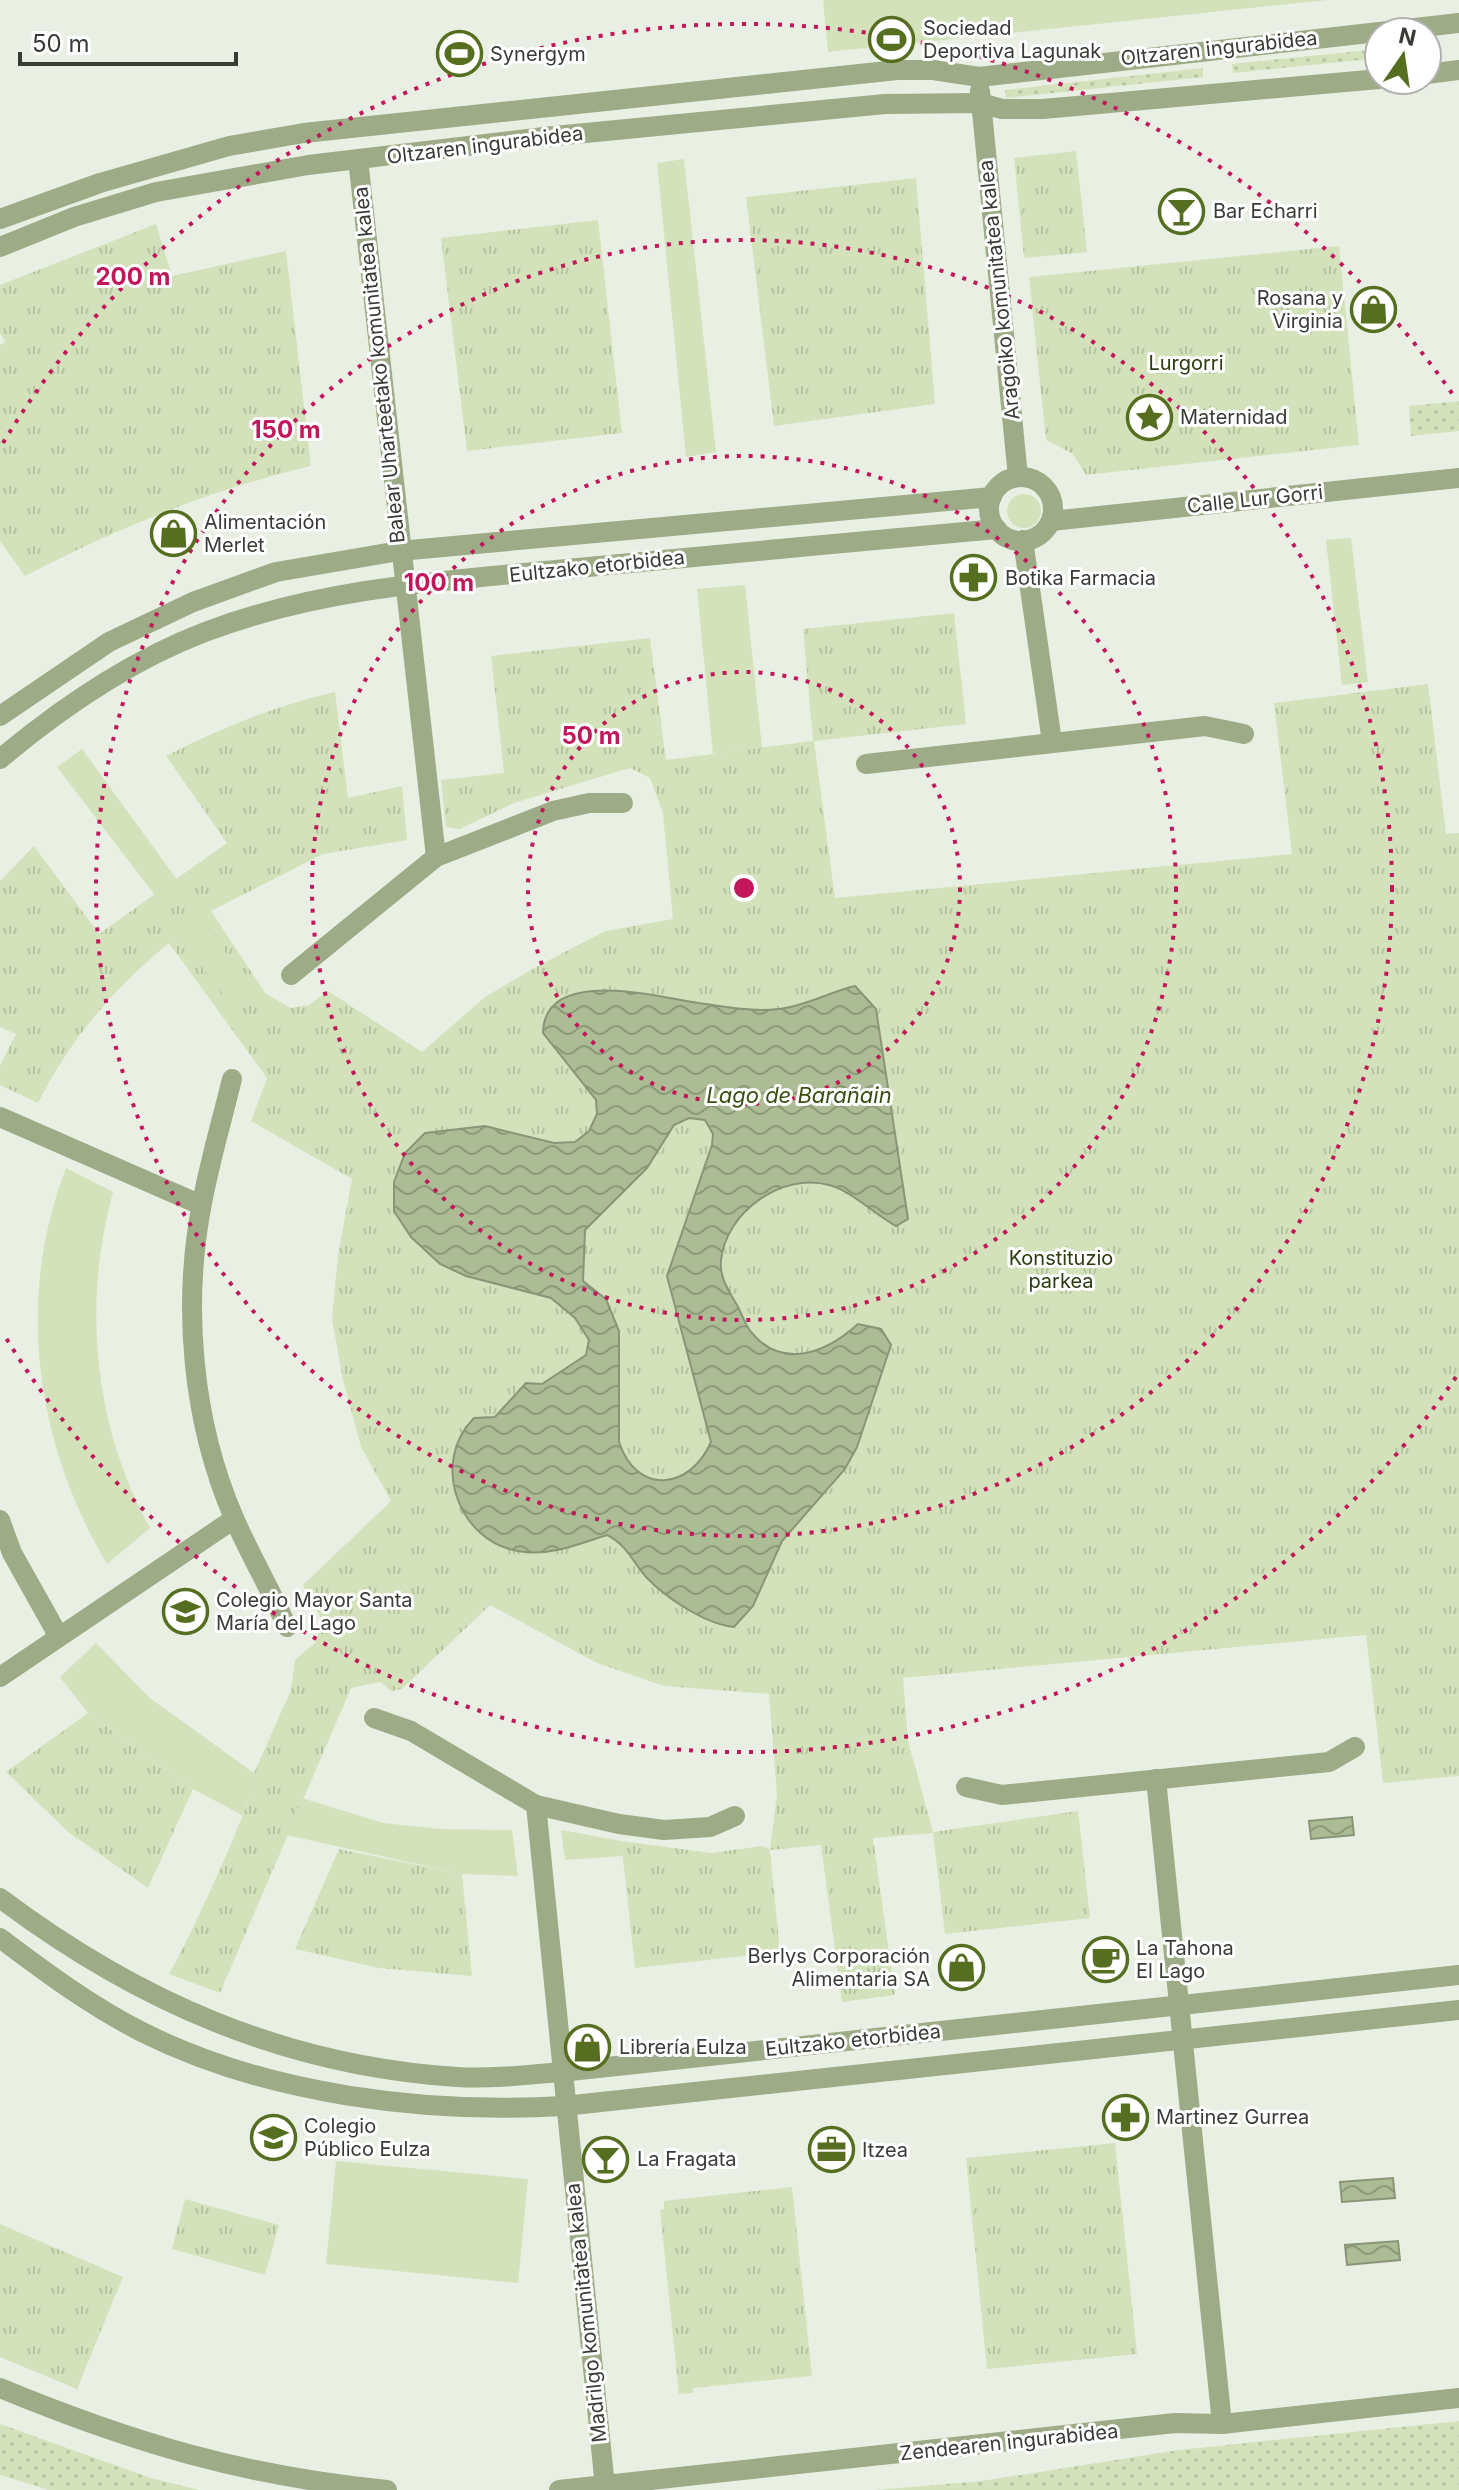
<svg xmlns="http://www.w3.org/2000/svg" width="1459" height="2490" viewBox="0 0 1459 2490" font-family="Inter,sans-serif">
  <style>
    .grass { fill: url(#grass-dots) }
    .park { fill: url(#park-tufts) }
    .garden { fill: #d3e2bb }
    .water { fill: url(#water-waves); stroke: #8a9578; stroke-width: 2; fill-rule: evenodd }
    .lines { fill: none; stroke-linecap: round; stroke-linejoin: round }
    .minor { stroke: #9dab87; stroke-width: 20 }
    .ring { fill: none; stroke: #c2185b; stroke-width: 4; stroke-dasharray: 4 8 }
    .labels { text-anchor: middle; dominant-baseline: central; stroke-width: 6; stroke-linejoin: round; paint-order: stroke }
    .poi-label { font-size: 20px; fill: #393b36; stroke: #fff; text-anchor: start }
    .street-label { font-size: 20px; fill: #393b36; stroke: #fff }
    .park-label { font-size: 20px; fill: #2d3b0e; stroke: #fff }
    .water-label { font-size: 22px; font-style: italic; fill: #3b4e11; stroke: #fff }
    .centre { fill: #c2185b; stroke: #fff; stroke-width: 4 }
    .ring-label { font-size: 24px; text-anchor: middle; font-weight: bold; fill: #c2185b; stroke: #fff; stroke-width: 6; stroke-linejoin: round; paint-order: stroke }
  </style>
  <defs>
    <pattern id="grass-dots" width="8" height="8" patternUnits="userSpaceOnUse" patternTransform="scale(2)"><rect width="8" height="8" fill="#d3e2bb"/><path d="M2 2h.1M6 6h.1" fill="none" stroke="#b6c3a1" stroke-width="1.8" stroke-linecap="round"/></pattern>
    <pattern id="park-tufts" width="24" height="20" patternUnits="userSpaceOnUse" patternTransform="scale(2)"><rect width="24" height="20" fill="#d3e2bb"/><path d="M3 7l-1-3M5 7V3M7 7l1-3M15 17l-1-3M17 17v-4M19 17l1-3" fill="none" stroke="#b6c3a1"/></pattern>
    <pattern id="water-waves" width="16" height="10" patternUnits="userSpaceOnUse" patternTransform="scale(2)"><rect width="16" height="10" fill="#acbc94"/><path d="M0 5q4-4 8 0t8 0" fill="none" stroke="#8d9a7a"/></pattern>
  </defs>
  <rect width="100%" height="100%" fill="#eaefe3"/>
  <g class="grass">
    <polygon points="1379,49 1379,58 1233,73 1232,64"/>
    <polygon points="1203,68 1203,77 1006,98 1005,90"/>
    <polygon points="1459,401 1459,431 1411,436 1409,406"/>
    <polygon points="1459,2421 1459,2490 875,2490 982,2481 1179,2450"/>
    <polygon points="0,2424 151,2478 199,2490 49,2490 0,2475"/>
  </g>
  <g class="park">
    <polygon points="1076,151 1087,252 1024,258 1014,158"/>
    <polygon points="916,178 935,404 774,426 746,197"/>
    <polygon points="598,220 622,433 467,451 441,238"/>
    <path d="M156,224L172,276L286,251L311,466C209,490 118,528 25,576L0,541V345L5,342L0,333V285Z"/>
    <polygon points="1339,246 1359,445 1086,475 1073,454 1046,440 1029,277"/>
    <path d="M954,613L966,724L814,741L835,898L1292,854L1274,703L1428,684L1446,834L1459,833V1776L1383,1783L1366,1635L903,1678L908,1741L933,1832L1078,1811L1090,1918L945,1934L933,1833L873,1838L895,1995L842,2002L821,1845L770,1850L780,1952L635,1968L621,1841L711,1853L762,1846L770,1849L777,1795L769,1694L664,1686L597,1663L490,1605L402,1689L392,1691L380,1682L351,1688L220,1993L169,1974C184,1950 259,1792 254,1773L291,1690L295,1660L316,1642L322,1620L303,1585L391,1501L361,1447L343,1380L332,1319L338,1255L352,1179L251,1121L267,1078L169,943C114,988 70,1039 38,1103L0,1085V1066L16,1034L0,1027V881L34,846L99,934L227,843L166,756C221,728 274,706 335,692L348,798L402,786L407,840L323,854L211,911L266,994L291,1008L309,1005L328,991L422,1052L485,997L536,967L605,931L673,919L663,813L650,778L630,768L514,803L460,829L446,827L441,780L504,773L491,656L650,638L666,760L813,741L803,629Z"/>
    <polygon points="88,1713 193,1789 148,1888 68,1832 6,1772"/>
    <polygon points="339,1849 462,1874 472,1976 379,1968 295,1949"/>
    <polygon points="1115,2143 1137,2354 987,2369 966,2158"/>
    <polygon points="792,2187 812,2376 693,2388 693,2393 679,2394 660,2210 664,2209 664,2201"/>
    <polygon points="185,2199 279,2225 265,2275 172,2249"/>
    <polygon points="0,2224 123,2277 77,2389 0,2357"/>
  </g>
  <g class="garden">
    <polygon points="823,0 1328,0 828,52"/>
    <polygon points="684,159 716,452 686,457 657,163"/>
    <circle cx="1024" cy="511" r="17"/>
    <polygon points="1351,538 1368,682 1342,685 1326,540"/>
    <polygon points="745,585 762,748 713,754 697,589"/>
    <polygon points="82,749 178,881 157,898 57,767"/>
    <polygon points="200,918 251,986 239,1015 178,936"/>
    <path d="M66,1168L113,1192C82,1304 94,1427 150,1528L107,1564C36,1444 15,1300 66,1168Z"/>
    <polygon points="96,1643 151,1699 254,1773 256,1780 242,1815 193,1789 88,1713 60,1677"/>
    <polygon points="302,1798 383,1823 441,1829 512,1830 518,1876 462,1874 286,1835"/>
    <polygon points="561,1830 621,1841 623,1856 565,1860"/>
    <polygon points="336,2161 528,2179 518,2283 326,2264"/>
  </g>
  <g class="water">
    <path d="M855,986L876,1009L908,1219L896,1226C874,1214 852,1191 829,1185C782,1172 726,1212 721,1260C719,1277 729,1291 737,1305C742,1314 745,1325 751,1332C783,1371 827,1352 858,1324L881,1329L891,1345L857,1447L845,1469L782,1541L753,1606L734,1627C705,1624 666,1598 646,1577C633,1562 626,1544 607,1535C578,1544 550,1557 518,1551C458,1541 430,1462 474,1418L495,1417L526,1383L542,1384L586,1355L589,1340L575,1318L551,1298L466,1276L440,1264L411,1237L394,1211V1182L405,1153L425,1133L485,1126L554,1143L575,1142L589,1131L597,1114L596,1100L543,1033C544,965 661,998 699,1003C724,1007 753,1012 779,1009C806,1006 829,992 855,986ZM689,1118L705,1120L713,1134L712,1145L667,1276L711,1442C690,1490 637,1496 619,1442V1331L606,1299L583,1281L585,1230L647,1168L674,1125Z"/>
    <polygon points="1352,1817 1354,1835 1311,1839 1309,1821"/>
    <polygon points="1393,2178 1395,2198 1342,2202 1340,2182"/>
    <polygon points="1398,2241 1400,2260 1347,2265 1345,2245"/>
  </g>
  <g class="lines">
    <g class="minor">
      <polyline points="1427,74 1459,70"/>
      <polyline points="980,91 1018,477"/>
      <polyline points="358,159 436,857"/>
      <polyline points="0,219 100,183 229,146 304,133 897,70 933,70 979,77 1459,23"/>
      <polyline points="0,247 74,217 156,192 308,165 544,137 885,104 980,103 1002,109 1043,109 1379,79"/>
      <circle cx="1021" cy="509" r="32"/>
      <polyline points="1051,521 1459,478"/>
      <polyline points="1023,540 1052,742"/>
      <polyline points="0,716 109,642 193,602 276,572 399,551 992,497"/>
      <path d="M0,759C62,707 129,661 205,632C318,589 438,581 556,570C703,555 850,543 997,529"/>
      <polyline points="866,764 1205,726 1244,734"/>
      <polyline points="291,975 436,857 553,811 589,803 623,803"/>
      <path d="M232,1079C222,1120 210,1161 202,1203C182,1306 192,1421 234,1518C250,1555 271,1590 287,1627"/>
      <polyline points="0,1117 201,1205"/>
      <polyline points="0,1520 12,1553 58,1635"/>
      <polyline points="0,1677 234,1519"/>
      <polyline points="374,1718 411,1731 536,1805 619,1824 664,1830 710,1827 735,1816"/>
      <polyline points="1156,1779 1222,2424"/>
      <polyline points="966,1787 1002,1795 1329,1762 1355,1747"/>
      <polyline points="536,1805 605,2487"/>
      <path d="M0,1898C137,2001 285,2066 457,2077C491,2079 527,2075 561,2072L1459,1975"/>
      <path d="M0,1938C45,1972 91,2006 142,2032C268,2095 425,2114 564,2106L1459,2010"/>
      <path d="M0,2388C133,2443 244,2476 387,2490"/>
      <polyline points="559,2490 1175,2423 1222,2424 1459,2398"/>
    </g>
  </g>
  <g class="ring">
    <circle cx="744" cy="888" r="216"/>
    <circle cx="744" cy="888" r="432"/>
    <circle cx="744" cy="888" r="648"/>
    <path d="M1456 1377A864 864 0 0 1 3 1333M3 443A864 864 0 0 1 1456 399"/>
  </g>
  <defs>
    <symbol id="stadium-ring" viewBox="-11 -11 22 22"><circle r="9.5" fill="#fff" stroke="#566e20" stroke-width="1.5"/><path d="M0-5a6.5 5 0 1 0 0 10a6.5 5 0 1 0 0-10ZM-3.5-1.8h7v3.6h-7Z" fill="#566e20"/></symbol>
    <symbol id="bar-ring" viewBox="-11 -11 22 22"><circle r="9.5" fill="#fff" stroke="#566e20" stroke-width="1.5"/><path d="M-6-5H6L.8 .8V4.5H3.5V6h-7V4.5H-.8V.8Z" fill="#566e20"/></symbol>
    <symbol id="shop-ring" viewBox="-11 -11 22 22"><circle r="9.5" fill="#fff" stroke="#566e20" stroke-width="1.5"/><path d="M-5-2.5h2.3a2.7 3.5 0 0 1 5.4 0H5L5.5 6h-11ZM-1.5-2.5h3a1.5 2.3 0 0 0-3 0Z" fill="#566e20"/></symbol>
    <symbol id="sight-ring" viewBox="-11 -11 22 22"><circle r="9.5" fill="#fff" stroke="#566e20" stroke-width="1.5"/><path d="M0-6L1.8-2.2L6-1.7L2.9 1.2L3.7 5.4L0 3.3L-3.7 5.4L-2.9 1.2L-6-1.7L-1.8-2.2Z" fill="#566e20"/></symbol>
    <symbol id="pharmacy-ring" viewBox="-11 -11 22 22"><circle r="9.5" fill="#fff" stroke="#566e20" stroke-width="1.5"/><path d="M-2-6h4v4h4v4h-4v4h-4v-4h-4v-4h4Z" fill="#566e20"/></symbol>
    <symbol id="school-ring" viewBox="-11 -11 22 22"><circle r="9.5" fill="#fff" stroke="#566e20" stroke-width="1.5"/><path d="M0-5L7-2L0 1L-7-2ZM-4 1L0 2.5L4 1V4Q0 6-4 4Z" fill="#566e20"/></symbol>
    <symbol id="cafe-ring" viewBox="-11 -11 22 22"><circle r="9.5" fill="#fff" stroke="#566e20" stroke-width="1.5"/><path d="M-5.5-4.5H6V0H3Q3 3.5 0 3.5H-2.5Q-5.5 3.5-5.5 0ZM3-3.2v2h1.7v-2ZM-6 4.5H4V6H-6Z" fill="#566e20"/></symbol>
    <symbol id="office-ring" viewBox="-11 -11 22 22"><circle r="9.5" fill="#fff" stroke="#566e20" stroke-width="1.5"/><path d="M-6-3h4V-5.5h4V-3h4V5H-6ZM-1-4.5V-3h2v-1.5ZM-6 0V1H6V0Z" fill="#566e20"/></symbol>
  </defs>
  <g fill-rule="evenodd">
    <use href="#stadium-ring" x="866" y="14" width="51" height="51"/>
    <use href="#stadium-ring" x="434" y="28" width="51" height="51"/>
    <use href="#bar-ring" x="1156" y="186" width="51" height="51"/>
    <use href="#shop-ring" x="1348" y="284" width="51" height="51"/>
    <use href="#sight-ring" x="1124" y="392" width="51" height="51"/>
    <use href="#shop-ring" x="148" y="508" width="51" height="51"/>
    <use href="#pharmacy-ring" x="948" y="552" width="51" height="51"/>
    <use href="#school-ring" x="160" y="1586" width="51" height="51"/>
    <use href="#cafe-ring" x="1080" y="1934" width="51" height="51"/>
    <use href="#shop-ring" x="936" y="1942" width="51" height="51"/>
    <use href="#shop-ring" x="562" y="2022" width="51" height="51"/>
    <use href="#pharmacy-ring" x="1100" y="2092" width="51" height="51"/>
    <use href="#school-ring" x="248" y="2112" width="51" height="51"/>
    <use href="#office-ring" x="806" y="2124" width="51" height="51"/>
    <use href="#bar-ring" x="580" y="2134" width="51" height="51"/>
  </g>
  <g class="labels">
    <g class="poi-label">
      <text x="923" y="28">Sociedad<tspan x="923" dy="23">Deportiva Lagunak</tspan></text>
      <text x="490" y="54">Synergym</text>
      <text x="1213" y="211">Bar Echarri</text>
      <text x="1343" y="298" text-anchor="end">Rosana y<tspan x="1343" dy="23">Virginia</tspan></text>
      <text x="1180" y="417">Maternidad</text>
      <text x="204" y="522">Alimentación<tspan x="204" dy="23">Merlet</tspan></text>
      <text x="1005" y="578">Botika Farmacia</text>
      <text x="216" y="1600">Colegio Mayor Santa<tspan x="216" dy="23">María del Lago</tspan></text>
      <text x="1136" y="1948">La Tahona<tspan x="1136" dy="23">El Lago</tspan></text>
      <text x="930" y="1956" text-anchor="end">Berlys Corporación<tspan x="930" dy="23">Alimentaria SA</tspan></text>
      <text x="619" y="2047">Librería Eulza</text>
      <text x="1156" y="2117">Martinez Gurrea</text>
      <text x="304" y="2126">Colegio<tspan x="304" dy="23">Público Eulza</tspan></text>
      <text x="862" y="2150">Itzea</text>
      <text x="637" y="2159">La Fragata</text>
    </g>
    <g class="street-label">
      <text transform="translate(1219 48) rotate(-6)">Oltzaren ingurabidea</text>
      <text transform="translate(485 145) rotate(-7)">Oltzaren ingurabidea</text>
      <text transform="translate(999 290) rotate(-96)">Aragoiko komunitatea kalea</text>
      <text transform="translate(379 365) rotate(-96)">Balear Uharteetako komunitatea kalea</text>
      <text transform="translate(1255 499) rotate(-6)">Calle Lur Gorri</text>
      <text transform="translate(597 566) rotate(-6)">Eultzako etorbidea</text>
      <text transform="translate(853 2040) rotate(-6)">Eultzako etorbidea</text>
      <text transform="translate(586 2313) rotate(-96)">Madrilgo komunitatea kalea</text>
      <text transform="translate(1009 2442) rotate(-6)">Zendearen ingurabidea</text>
    </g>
    <g class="park-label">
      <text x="1186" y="363">Lurgorri</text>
      <text x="1061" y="1258">Konstituzio<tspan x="1061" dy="23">parkea</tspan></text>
    </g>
    <g class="water-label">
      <text x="799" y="1095">Lago de Barañain</text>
    </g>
  </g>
  <circle cx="744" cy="888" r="12" class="centre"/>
  <g class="ring-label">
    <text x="133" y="285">200 m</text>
    <text x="286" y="438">150 m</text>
    <text x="439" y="591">100 m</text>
    <text x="591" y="744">50 m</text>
  </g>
  <g transform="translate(1403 56) rotate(13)"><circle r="38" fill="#ffffff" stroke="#b0b1af" stroke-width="2"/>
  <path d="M0-6L14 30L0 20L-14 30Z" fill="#566e20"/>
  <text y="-12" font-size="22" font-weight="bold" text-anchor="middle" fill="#393b36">N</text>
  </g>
  <path d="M20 52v12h216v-12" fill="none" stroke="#393b36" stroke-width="4"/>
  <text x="32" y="52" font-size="24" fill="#393b36" stroke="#ffffff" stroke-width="6" paint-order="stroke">50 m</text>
</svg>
